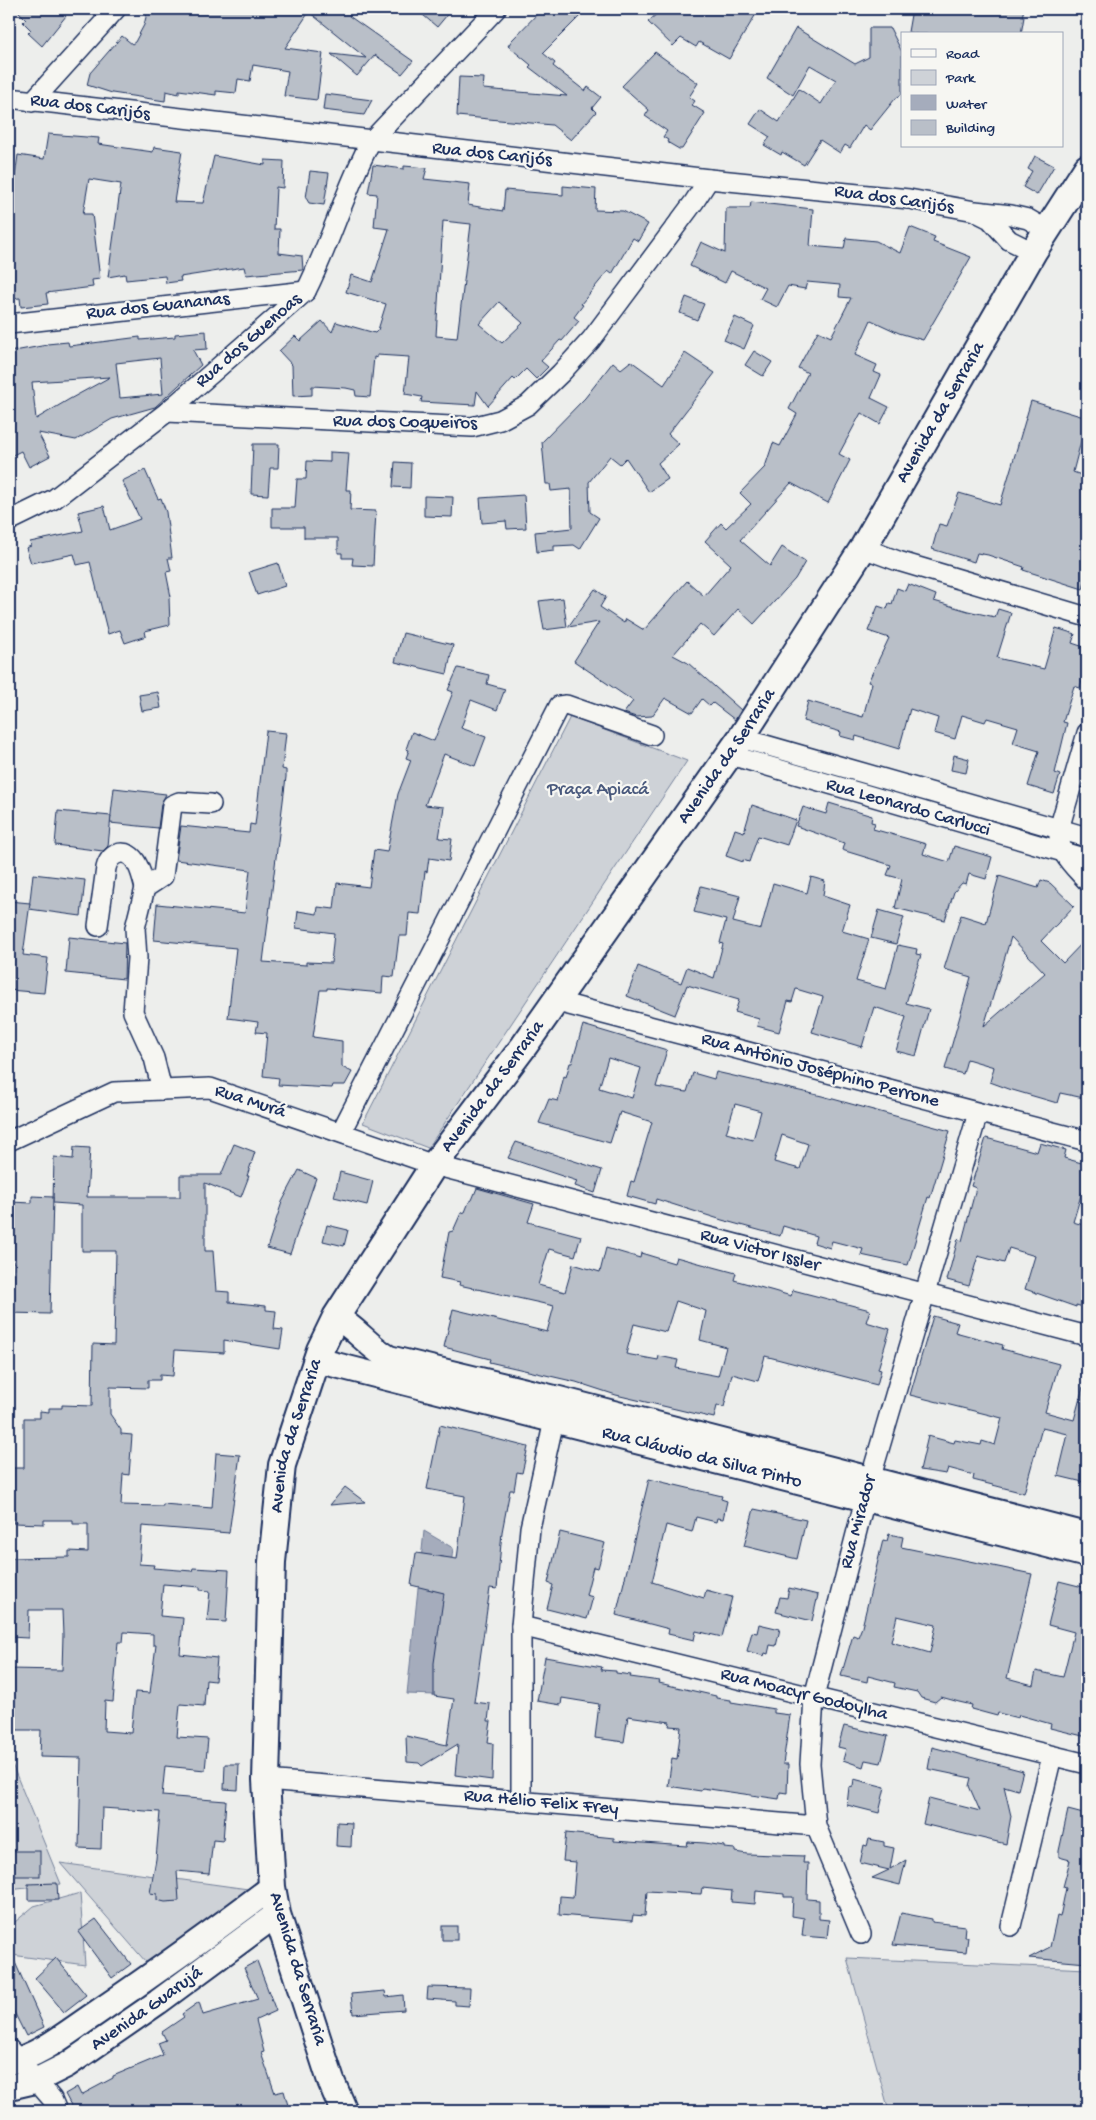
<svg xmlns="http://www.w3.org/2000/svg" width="1096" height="2120" viewBox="0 0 1096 2120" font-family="'Gochi Hand',sans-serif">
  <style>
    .green { fill: #ced2d7; stroke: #74809a }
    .water { fill: #a5acbc; stroke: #6e7a96 }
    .building { fill: #b9bfc8; stroke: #1b2f5e; fill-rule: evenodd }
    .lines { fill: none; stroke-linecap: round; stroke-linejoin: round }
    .minor-casing { stroke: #1b2f5e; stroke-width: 22 }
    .tertiary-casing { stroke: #1b2f5e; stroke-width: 28 }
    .secondary-casing { stroke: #1b2f5e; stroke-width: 30 }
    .minor { stroke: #f6f6f2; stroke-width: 19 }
    .tertiary { stroke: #f6f6f2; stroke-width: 24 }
    .secondary { stroke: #f6f6f2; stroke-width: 26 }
    .labels { text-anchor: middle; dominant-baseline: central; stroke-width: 4.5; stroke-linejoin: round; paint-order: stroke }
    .street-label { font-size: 19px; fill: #1b2f5e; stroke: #f6f6f2 }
    .park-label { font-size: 19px; fill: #48587c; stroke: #f6f6f2 }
  </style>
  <rect width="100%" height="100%" fill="#edeeec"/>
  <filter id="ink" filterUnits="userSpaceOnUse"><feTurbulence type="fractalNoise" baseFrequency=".02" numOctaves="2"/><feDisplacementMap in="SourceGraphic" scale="10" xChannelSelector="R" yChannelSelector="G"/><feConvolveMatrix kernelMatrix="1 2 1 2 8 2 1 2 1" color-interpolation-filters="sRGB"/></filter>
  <g filter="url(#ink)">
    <g class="green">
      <polygon points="570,717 687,761 428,1148 363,1123"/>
      <polygon points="9,1757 61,1884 9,1890"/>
      <polygon points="60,1863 248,1889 243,1903 152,1969"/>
      <polygon points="80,1893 85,1965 12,1955 9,1949 9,1927 34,1906"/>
      <polygon points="847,1958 1087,1969 1087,2111 889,2111"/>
    </g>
    <polygon class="water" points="424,1531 453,1548 436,1695 407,1694"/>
    <g class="building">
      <polygon points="16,9 58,9 66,16 42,46 28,33 31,30 23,22 26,19"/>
      <polygon points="148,9 355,9 349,16 413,61 402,74 375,55 357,76 331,54 366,58 309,12 285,48 323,53 317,100 284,96 288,71 253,65 250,81 238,79 236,93 216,91 216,95 179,90 179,94 166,91 165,101 112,93 87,85 90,73 122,36 132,44 135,42 144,25"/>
      <polygon points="416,9 452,9 437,27"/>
      <polygon points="542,9 587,9 543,53 555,63 553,66 585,91 588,87 601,97 592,108 596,112 571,140 552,125 457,116 459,77 484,78 483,89 567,96 529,67 531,65 508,46 512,40"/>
      <polygon points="662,9 759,9 729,59 699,42 696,47 681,38 673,46 648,22"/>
      <polygon points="912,9 1024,9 1022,17 1024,17 1021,34 918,34 908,32"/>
      <polygon points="796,28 855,64 869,57 869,28 890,28 902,52 902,94 895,99 870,130 864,125 850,148 845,145 840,153 820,140 804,165 782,152 781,155 764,145 770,137 750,124 760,109 779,122 799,89 821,104 836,80 810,65 793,95 767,78"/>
      <polygon points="655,52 698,83 689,97 695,101 692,105 705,113 682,149 679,149 667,142 668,140 663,137 667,131 645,116 649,110 622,86"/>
      <polygon points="325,94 372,100 364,115 323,110"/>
      <polygon points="48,134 99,138 98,144 153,152 154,147 182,151 174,202 203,203 214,156 265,165 265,160 284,161 283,188 276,187 274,229 280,229 279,253 302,256 303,270 246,275 244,267 180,277 181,281 166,283 165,276 126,280 125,274 108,277 121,184 89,179 83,214 92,214 100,279 92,280 93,287 46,293 48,304 21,307 20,298 9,299 9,198 12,198 18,155 44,159"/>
      <polygon points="1035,156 1054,166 1037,195 1023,187 1032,171 1028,169"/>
      <path d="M373,165L404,169V166L427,168L424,179L470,184L468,205L503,211L505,190L563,195V186L596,189L595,210L623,211L648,224L638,241L633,238L612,274L608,271L581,304L583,305L574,317L579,321L562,341L560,340L541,361L548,367L536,379L526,369L515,380L513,378L488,406L477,391L475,405L421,402L422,397L405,394L409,357L377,355V358L374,357L370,397L356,396L355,390L346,388L312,386V395L293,396L292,365L279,351L295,336L300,341L322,321L332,332L336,322L375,333L378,330L386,304L346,292L351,275L372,282L389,229L374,227L377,194L368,193ZM443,221L471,224L457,338L436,336ZM499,302L523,323L502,343L479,324Z"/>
      <polygon points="310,171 329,173 324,205 309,203 306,198"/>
      <polygon points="751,202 813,209 810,246 844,249 846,238 876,241 900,253 910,227 935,237 933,242 971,257 923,340 899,333 871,320 855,355 877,365 874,372 881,375 871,398 889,407 880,424 861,413 839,454 850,460 828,503 791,483 740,540 770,566 782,547 805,562 795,579 754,624 738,609 714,636 700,624 673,655 688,663 741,710 735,720 713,703 710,706 702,699 692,713 665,698 652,716 636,717 624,713 633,701 574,661 599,622 568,627 595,589 606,597 600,607 624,623 626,619 644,630 687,581 704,596 731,565 705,541 721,523 726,528 751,504 740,493 765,467 773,443 780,446 797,414 789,409 808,373 798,368 818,331 831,337 851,298 839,297 840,285 807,282 805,289 788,286 777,307 760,299 766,288 731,271 725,283 690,266 701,242 725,253 726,208 750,208"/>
      <polygon points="686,297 704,304 697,320 680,313"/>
      <polygon points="735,317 754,326 744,349 724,340"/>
      <path d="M206,331L207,349L193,350L201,365L155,407L112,419L76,440L38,433L50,456L29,467L21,451L9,457V390H11L9,352L47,345V344L68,342L69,346L140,337V340L175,337V334ZM160,358L163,394L120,398L116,363ZM110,377L68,400L36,419L32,382Z"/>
      <polygon points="754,351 772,362 763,376 745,365"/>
      <polygon points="685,353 715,373 668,434 679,444 658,463 668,479 649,492 626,458 620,464 610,456 589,482 590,512 599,518 580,549 574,545 554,546 554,550 537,552 535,532 572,528 571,489 551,491 550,484 546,484 542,442 585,398 613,362 621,369 631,361 664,385"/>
      <polygon points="1031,401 1087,418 1073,472 1087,477 1087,576 1083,589 1023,570 1024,567 988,555 977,553 974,562 932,549 939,524 947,526 959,493 1000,505"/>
      <polygon points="253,444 279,444 278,468 270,468 268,495 251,494"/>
      <polygon points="330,452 349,453 346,490 351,490 350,510 376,511 373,566 352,565 353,558 342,558 342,553 338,553 338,538 304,538 304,527 272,527 272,508 295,508 297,479 306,479 307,461 330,462"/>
      <polygon points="395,462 411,463 410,488 393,487"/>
      <polygon points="145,470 158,499 161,498 166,512 172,558 168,558 171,571 166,572 171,597 169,598 170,625 145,631 146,636 125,643 120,630 108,634 90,562 77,565 74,554 31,563 26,548 31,546 30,542 83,531 78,512 104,506 110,530 140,519 122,481"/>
      <polygon points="524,495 526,528 507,529 506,521 482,523 480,498"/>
      <polygon points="424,496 453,497 452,517 424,516"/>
      <polygon points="278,563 285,586 257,595 249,572"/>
      <polygon points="908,584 936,595 934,601 968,611 995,617 998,609 1011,613 997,658 1044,669 1056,628 1075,634 1072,643 1087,648 1087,663 1080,688 1074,686 1063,722 1067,723 1055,773 1060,775 1054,794 1028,786 1039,751 1013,743 1018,727 987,718 985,722 962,715 955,739 934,733 938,718 910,709 899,749 856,736 855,740 840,736 841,732 803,721 808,701 863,717 872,683 868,682 889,638 868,631 878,606 887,609 889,603 892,604 897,588 905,591"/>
      <polygon points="563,598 567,627 544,630 539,601"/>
      <polygon points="403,633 453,645 447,674 395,662"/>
      <polygon points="458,668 489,675 487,684 505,689 497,710 471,700 461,728 486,737 475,766 444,754 425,805 444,807 439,838 452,839 449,861 429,858 427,872 425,871 420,914 409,913 407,936 399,936 394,977 383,976 382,993 327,988 327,990 320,990 313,1037 342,1041 342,1067 352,1072 345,1085 333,1085 332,1088 278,1085 279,1078 263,1076 267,1033 256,1032 258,1022 228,1018 236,948 154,940 157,904 245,913 250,870 176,860 181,826 249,833 250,824 255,825 266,731 286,733 282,769 286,770 286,777 263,962 306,965 306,962 331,963 334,933 296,928 298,911 317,914 318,907 334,909 337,883 369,887 374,850 387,852 398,794 411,760 406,758 409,750 406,749 412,732 434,741 453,692 448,690"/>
      <polygon points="158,692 161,708 142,711 139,695"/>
      <polygon points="954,755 969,759 966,773 951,770"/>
      <polygon points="114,788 166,794 161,804 158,828 110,823"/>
      <polygon points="829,803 872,816 871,822 875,823 873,829 926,844 923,854 949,862 954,846 992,857 986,879 969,874 966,884 962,883 954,892 945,920 895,908 902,879 887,875 891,865 842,850 844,843 796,826 803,807 826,814"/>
      <polygon points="752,805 796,820 787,845 758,836 749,862 743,860 743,862 726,856 735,829 744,832"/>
      <polygon points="58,811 111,816 108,846 103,851 55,845"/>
      <polygon points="33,874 85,880 81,916 29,909"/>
      <path d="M999,876L1038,888L1041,880L1050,883L1074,906L1041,941L1063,963L1087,938V1088L1084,1098L1060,1093L1057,1103L1009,1089L990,1082L994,1067L967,1059L963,1074L945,1069L971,977L944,969L961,915L986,923ZM1011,937L1045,973L984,1026Z"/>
      <polygon points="811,877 825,881 823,896 850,905 842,931 869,939 856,981 886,989 898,945 917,949 916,954 921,955 906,1003 929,1009 916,1056 896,1051 906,1017 874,1007 862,1047 812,1032 823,997 796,989 792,1002 788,1001 779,1032 757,1026 759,1019 735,1012 739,1000 687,985 675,1015 627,996 638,966 681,983 687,967 714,978 723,944 720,943 726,920 694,912 701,886 740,896 733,922 761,929 773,883 807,893"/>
      <polygon points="9,901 30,903 23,955 48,958 44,993 9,990"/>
      <polygon points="879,910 904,917 896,944 871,938"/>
      <polygon points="69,937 125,943 124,979 66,973"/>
      <path d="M583,1025L667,1050L656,1087L687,1092L693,1073L714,1079L716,1072L822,1096L950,1131L930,1198L928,1197L908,1265L861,1255L863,1249L832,1241L830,1248L814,1243L816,1236L783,1226L780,1236L722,1220L656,1199L655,1204L627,1196L631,1181L634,1182L652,1122L620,1112L610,1143L539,1123L549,1099L558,1101L564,1076L566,1077L570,1063H572ZM608,1058L641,1068L632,1098L599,1088ZM735,1104L761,1111L753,1140L726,1133ZM782,1135L808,1144L800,1169L774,1162Z"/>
      <polygon points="986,1138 1037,1152 1040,1143 1066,1150 1064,1158 1085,1164 1083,1172 1087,1173 1087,1194 1082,1192 1073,1222 1087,1226 1087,1308 1076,1305 1076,1307 1025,1289 1035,1256 1009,1248 1004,1263 978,1256 969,1286 947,1280 958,1239 962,1241 976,1188 971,1186"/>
      <polygon points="516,1142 602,1170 595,1193 575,1186 577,1181 508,1158"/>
      <path d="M234,1144L255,1152L247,1176H249L241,1197L205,1183V1251H213L216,1291L229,1292V1302L266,1306V1310L276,1311L274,1329L283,1330L280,1349L224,1340V1353L175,1350L173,1376L160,1375V1380H148V1388L110,1387V1414L121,1430V1434L132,1435L129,1475L123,1474L121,1505L163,1506V1504L212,1508L216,1453L240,1455L229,1533L142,1526L139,1564L154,1565L153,1568L192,1571L193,1568L229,1570L226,1622L207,1621L210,1591L200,1590V1587L163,1584L160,1616L183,1618L180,1654L217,1658L215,1681L206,1680L204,1706L180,1704L177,1737L208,1739L205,1770L165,1766L162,1796L226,1801L223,1841L213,1840L209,1874L177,1871L179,1901L165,1902L157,1900V1894L150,1893L156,1859L160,1812L102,1808L101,1849L79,1848L81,1758L40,1757L41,1730H9V1669L62,1670L63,1635L62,1610H29L28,1638L9,1637V1558L69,1557V1551L88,1552V1524H73V1520H44V1524L13,1523V1468H24V1418H40V1411L49,1412V1408H62V1405L92,1406L93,1344L114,1345L116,1251H82V1205L53,1203L54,1157L73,1159L74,1147L90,1148L87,1197H180V1175H221ZM124,1632L153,1634V1645H156L150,1693L135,1692L131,1733L104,1731L105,1701L113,1702L118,1642H123Z"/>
      <polygon points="299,1170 316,1178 290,1254 267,1248 282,1202"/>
      <polygon points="340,1172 373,1181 367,1205 334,1197"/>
      <path d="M477,1188L534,1204L528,1222L581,1236L575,1256L549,1249L538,1285L565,1292L573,1264L600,1272L606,1248L640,1258L641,1253L674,1263L676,1257L736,1273L734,1280L774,1291L791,1296L793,1290L870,1310L866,1322L890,1329L878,1369L881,1370L877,1385L765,1356L758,1381L732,1374L724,1407L717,1406L714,1418L616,1395L576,1382L489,1362L490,1359L444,1347L453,1309L547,1332L554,1306L459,1285L460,1282L440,1278L449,1232L453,1231L461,1213L465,1212L469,1202L472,1200ZM676,1301L706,1311L700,1340L726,1347L718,1376L676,1368L678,1360L659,1356L658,1360L626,1354L634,1324L666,1332Z"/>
      <polygon points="32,1196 53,1197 50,1314 9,1313 9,1297 13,1297 14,1262 9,1262 9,1205 10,1202 32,1203"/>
      <polygon points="327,1225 348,1230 344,1246 323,1241"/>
      <polygon points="933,1316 958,1323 955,1332 1003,1345 1002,1349 1059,1364 1045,1412 1074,1420 1083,1387 1087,1387 1087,1483 1058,1476 1068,1434 1042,1428 1024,1493 973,1480 974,1475 948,1468 946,1474 920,1470 928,1436 954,1443 955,1440 981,1445 982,1441 995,1445 1002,1418 910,1395"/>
      <polygon points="440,1425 528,1447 522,1473 517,1472 514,1490 510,1490 502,1532 497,1589 490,1588 474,1702 490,1704 488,1721 491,1721 488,1742 493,1743 492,1780 455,1775 458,1744 422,1766 419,1763 407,1762 406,1736 447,1745 454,1699 434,1696 434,1663 444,1593 411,1585 416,1553 457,1559 465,1496 427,1489"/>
      <polygon points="649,1479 722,1496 721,1499 727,1501 723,1519 717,1518 716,1522 696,1517 692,1532 666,1525 652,1582 704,1598 706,1590 732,1597 722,1637 696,1631 694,1640 668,1634 669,1629 616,1615"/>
      <polygon points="345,1487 365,1502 330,1505"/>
      <polygon points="754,1509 806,1520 797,1559 744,1546"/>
      <polygon points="560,1532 605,1543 598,1568 593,1567 586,1595 593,1597 587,1619 547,1609 553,1585 548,1583"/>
      <path d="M889,1534L903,1537L901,1547L1032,1574L1007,1678L1033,1685L1036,1671L1063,1677L1074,1632L1048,1625L1059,1581L1087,1588V1737L1050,1728L1051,1724L1019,1715L1018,1718L998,1713L997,1716L971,1709L972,1705L959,1702L941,1697L935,1702L921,1698L917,1692L894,1687L895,1683L868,1676L867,1682L841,1676L853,1635L858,1637L862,1627L883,1540L887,1541ZM897,1616L936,1625L930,1653L891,1642Z"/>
      <polygon points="789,1588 818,1595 812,1621 776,1612 780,1597 787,1598"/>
      <polygon points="759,1624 780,1629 776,1646 770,1645 768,1654 765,1653 764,1656 747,1651 752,1632 757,1633"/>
      <polygon points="545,1657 602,1667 601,1670 616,1671 616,1673 631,1675 630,1677 660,1681 659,1683 716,1696 716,1698 731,1700 731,1702 774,1709 774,1713 790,1715 783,1764 788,1764 787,1793 780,1792 779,1799 702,1788 701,1791 668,1786 672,1758 677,1759 681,1727 669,1726 670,1722 628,1716 624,1742 595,1738 599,1704 562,1698 561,1705 537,1701"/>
      <polygon points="844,1726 888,1736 881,1763 865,1760 863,1767 843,1760 846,1749 838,1747"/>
      <polygon points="932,1747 1023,1771 1018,1790 1004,1786 1011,1816 1006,1844 923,1824 929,1798 980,1811 969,1786 971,1778 928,1769"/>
      <polygon points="225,1764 239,1764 238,1790 224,1789"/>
      <polygon points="854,1779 885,1787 879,1813 847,1805 849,1787 853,1786"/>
      <polygon points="1068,1810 1087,1815 1087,1963 1029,1958 1050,1947 1057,1916 1060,1917 1066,1888 1063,1887 1070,1860 1059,1857 1059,1851"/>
      <polygon points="337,1822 352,1823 351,1847 336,1846"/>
      <polygon points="566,1833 614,1838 614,1841 687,1846 688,1842 705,1843 724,1846 724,1848 735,1849 735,1852 747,1854 804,1856 803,1863 808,1863 807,1899 819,1900 819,1919 829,1920 827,1938 802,1936 804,1918 792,1916 793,1897 784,1897 784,1894 756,1891 755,1904 731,1902 732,1891 702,1888 701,1894 647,1891 645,1916 633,1915 632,1921 559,1915 560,1896 573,1897 576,1862 563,1861"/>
      <polygon points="869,1839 884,1842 884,1846 894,1848 890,1869 906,1860 900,1885 872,1878 889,1870 860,1863 864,1845 867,1846"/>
      <rect x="9" y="1851" width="31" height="25"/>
      <polygon points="57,1883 58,1900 28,1900 28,1884"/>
      <polygon points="901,1913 932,1919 932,1922 965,1926 964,1937 968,1937 966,1952 893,1945"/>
      <polygon points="96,1919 131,1964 112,1978 78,1932"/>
      <rect x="442" y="1926" width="15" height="14"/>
      <polygon points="9,1949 44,2027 26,2036 9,2002"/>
      <polygon points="56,1958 86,1995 64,2012 35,1978"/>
      <polygon points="257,1961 276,2011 256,2020 264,2052 261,2053 275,2093 284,2091 289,2109 281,2111 74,2111 65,2094 77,2087 81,2095 113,2078 113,2076 163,2055 158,2043 166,2040 162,2032 184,2017 182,2014 199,2002 203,2015 258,1999 244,1968"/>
      <polygon points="428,1987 470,1988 469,2006 455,2005 455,2001 427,1999"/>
      <polygon points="385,1991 386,1997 403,1995 404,2010 353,2014 351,1994"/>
    </g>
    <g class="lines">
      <defs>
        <g id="minor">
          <polyline points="9,98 709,179 909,199 975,211 1011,215 1028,219 1047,230"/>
          <polyline points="32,102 116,9"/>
          <polyline points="976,212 990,219 1009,240 1033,252"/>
          <polyline points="9,324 306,291"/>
          <polyline points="167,412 472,427 500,420 528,405 561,373 591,340 694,202 709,179"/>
          <path d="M9,521L54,499L167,412L306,291C331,242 345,189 371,141L496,9"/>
          <polyline points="863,548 898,561 1087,617"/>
          <path d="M1087,733L1059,829C1057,853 1073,865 1087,881"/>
          <polyline points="741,738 1087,837"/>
          <polyline points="730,755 1087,859"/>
          <path d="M98,926L106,868C110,851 128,847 137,864C141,871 143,880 145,888"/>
          <polyline points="554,1001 1087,1141"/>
          <polyline points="162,1090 154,1058 133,1012 137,958 135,928 145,888 163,876 172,805 179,802 211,804"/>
          <polyline points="341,1132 559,706 566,705 652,735"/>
          <polyline points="9,1141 114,1092 210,1088 434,1165 1087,1336"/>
          <polyline points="521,1626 1087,1764"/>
          <polyline points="266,1780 816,1826"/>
          <polyline points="521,1802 521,1626 530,1528 557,1407"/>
          <polyline points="1011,1926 1052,1756"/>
          <polyline points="861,1934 816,1826 810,1764 814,1697 870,1480 978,1113"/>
          <polyline points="9,2049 52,2099 57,2111"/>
        </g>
        <g id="tertiary">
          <path d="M336,1317C356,1328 369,1347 389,1358L559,1399L1087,1535"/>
          <path id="s1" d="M316,1360L1087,1555"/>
          <path d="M9,2062C40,2056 69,2031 95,2014C155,1973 214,1931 272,1887"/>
          <path id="s2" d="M9,2087L35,2081L67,2065L158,2002L277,1914"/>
        </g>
        <g id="secondary">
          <path id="s3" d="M344,2111L331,2081L277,1914L272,1887L266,1780L272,1562L282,1465L320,1350L336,1317L434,1165L524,1046L741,738L863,548L1033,252L1087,168"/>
        </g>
      </defs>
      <use href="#minor" class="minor-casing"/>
      <use href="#tertiary" class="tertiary-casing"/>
      <use href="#secondary" class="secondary-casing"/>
      <use href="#minor" class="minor"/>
      <use href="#tertiary" class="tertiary"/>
      <use href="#secondary" class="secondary"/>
    </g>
  </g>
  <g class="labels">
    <g class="street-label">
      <text transform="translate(90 108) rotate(7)">Rua dos Carijós</text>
      <text transform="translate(492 155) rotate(6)">Rua dos Carijós</text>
      <text transform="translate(894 200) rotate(8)">Rua dos Carijós</text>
      <text transform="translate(158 307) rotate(-6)">Rua dos Guananas</text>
      <text transform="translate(249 341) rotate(-41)">Rua dos Guenoas</text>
      <text stroke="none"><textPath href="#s3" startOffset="1905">Avenida da Serraria</textPath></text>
      <text transform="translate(405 423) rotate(1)">Rua dos Coqueiros</text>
      <text stroke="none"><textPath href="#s3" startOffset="1500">Avenida da Serraria</textPath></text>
      <text transform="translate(908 808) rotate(16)">Rua Leonardo Carlucci</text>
      <text transform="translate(820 1071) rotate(15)">Rua Antônio Joséphino Perrone</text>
      <text stroke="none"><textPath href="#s3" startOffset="1095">Avenida da Serraria</textPath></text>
      <text transform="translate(250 1102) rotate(18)">Rua Murá</text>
      <text transform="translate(760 1251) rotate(15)">Rua Victor Issler</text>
      <text stroke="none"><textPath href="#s3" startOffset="690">Avenida da Serraria</textPath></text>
      <text stroke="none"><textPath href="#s1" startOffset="398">Rua Cláudio da Silva Pinto</textPath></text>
      <text transform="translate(859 1522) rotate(-75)">Rua Mirador</text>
      <text transform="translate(804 1695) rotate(14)">Rua Moacyr Godoylha</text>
      <text transform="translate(541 1803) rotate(5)">Rua Hélio Felix Frey</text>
      <text transform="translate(297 1969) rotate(73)">Avenida da Serraria</text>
      <text stroke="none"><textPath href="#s2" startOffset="160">Avenida Guarujá</textPath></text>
    </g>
    <g class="park-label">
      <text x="598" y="790">Praça Apiacá</text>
    </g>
  </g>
  <rect width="1096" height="2120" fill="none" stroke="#f6f6f2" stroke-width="30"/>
  <rect x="15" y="15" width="1066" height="2090" fill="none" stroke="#1b2f5e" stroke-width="2" filter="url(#ink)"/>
  <rect x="901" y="32" width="162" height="115" fill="#f6f6f2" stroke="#9ea6b7"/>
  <rect x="911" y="49" width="25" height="8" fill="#f6f6f2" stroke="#9ea6b7"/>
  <text x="946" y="58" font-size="15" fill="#1b2f5e">Road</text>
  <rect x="911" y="70" width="25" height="15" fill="#ced2d7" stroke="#9ea6b7"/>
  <text x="946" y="82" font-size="15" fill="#1b2f5e">Park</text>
  <rect x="911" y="95" width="25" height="15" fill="#a5acbc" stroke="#9ea6b7"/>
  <text x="946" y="108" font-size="15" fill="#1b2f5e">Water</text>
  <rect x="911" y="120" width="25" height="15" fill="#b9bfc8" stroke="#9ea6b7"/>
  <text x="946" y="132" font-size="15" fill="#1b2f5e">Building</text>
</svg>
